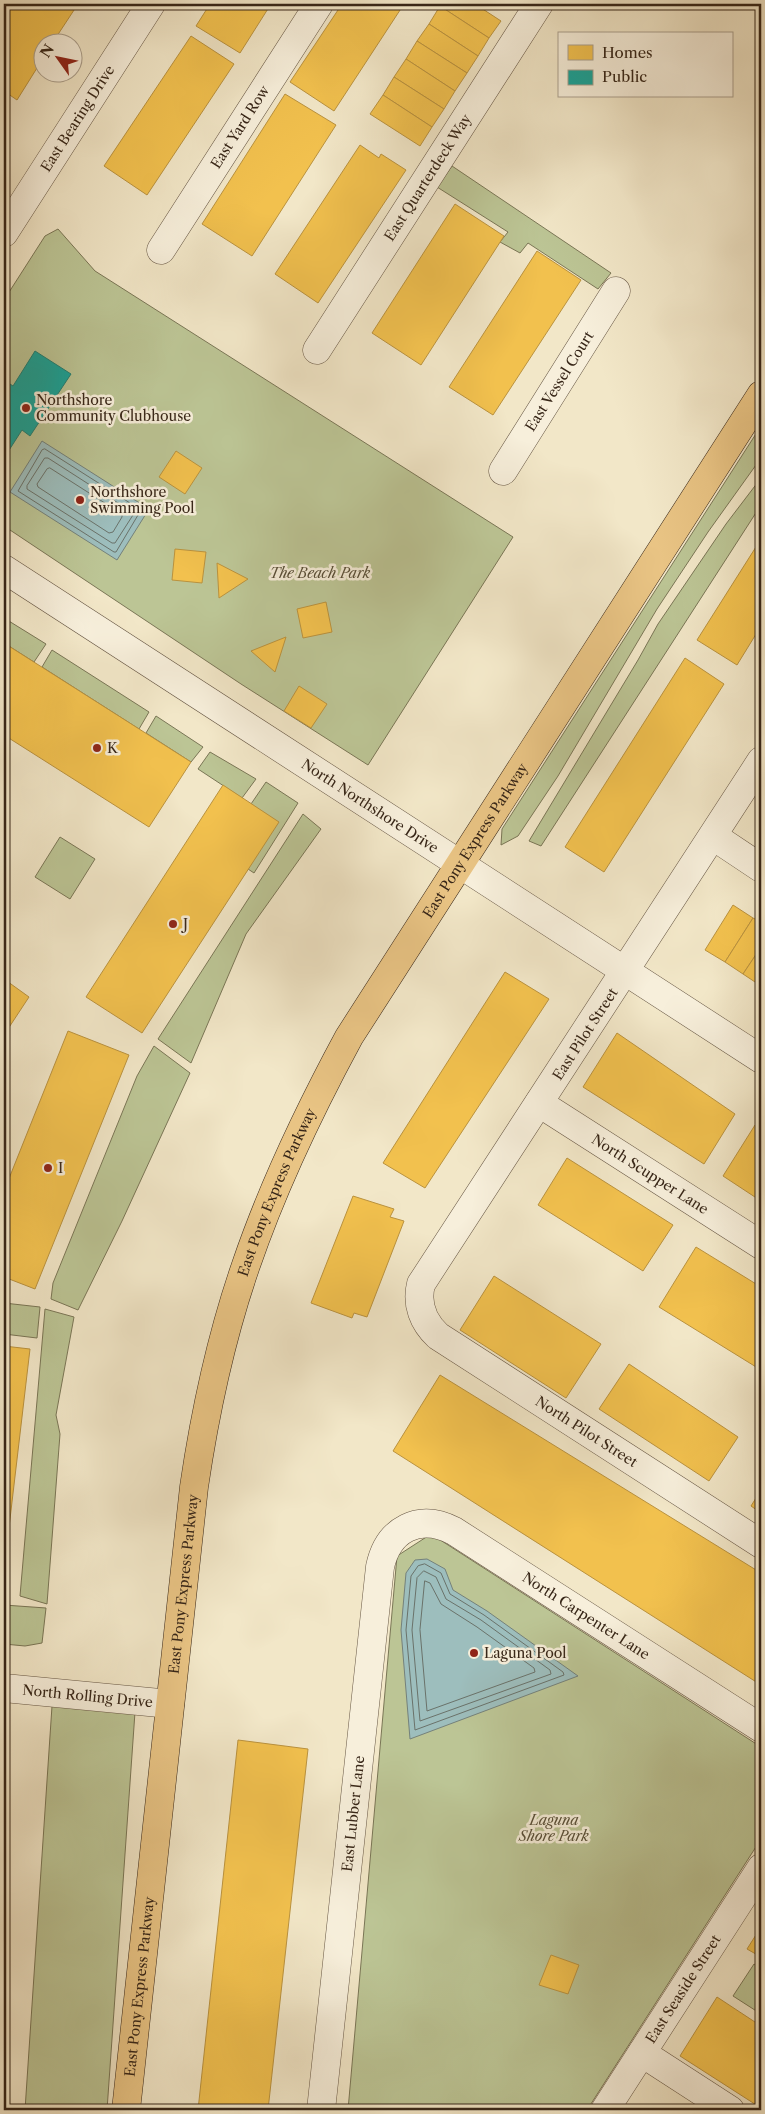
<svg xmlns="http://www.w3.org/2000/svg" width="765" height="2114" viewBox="0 0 765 2114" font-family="'Libre Caslon Text',serif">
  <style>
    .green { fill: #bcc595; stroke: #7a7656 }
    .water { fill: #9dbebd; stroke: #74817b }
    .homes { fill: #f2c14e; stroke: #ba923e }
    .public { fill: #17a398; stroke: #217e72 }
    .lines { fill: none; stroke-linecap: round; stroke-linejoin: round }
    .shore { stroke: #6a726a; stroke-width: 1 }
    .minor-casing { stroke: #665644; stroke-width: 29 }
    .major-casing { stroke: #372618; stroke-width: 29 }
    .minor { stroke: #f7efdb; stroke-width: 28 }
    .major { stroke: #e9c484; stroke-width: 28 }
    .poi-dot { fill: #8f2418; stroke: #f7efdb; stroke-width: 2 }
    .labels { text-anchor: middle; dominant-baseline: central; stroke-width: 5; stroke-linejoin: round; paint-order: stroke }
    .street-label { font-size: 14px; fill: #372618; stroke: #f7efdb }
    .poi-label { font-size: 14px; fill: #372618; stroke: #f7efdb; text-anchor: start }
    .park-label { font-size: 14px; font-style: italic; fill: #584e37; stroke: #f7efdb }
  </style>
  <rect width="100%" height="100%" fill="#f2e7c8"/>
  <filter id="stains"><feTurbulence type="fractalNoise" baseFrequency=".004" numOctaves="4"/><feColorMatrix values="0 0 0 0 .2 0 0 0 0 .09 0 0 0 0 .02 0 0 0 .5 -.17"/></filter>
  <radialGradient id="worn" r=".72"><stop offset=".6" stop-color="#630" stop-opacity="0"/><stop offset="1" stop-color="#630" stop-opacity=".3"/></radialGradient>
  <g class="green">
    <polygon points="452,166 611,273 598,289 528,243 520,253 500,242 508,232 437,187"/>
    <polygon points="58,229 95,271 513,537 368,765 241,684 4,526 4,300 45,236"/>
    <polygon points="761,426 761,458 708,532 657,609 558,776 518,836 501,845 502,829"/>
    <polygon points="761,478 761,505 541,846 529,841 638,660 658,624 726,524"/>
    <polygon points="4,618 46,644 34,662 4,643"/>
    <polygon points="52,650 149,712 139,729 42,667"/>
    <polygon points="156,716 203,747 191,762 146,733"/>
    <polygon points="210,752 256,779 242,798 198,769"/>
    <polygon points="266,782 298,803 254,873 248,869 251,804"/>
    <polygon points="303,814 321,829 246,934 191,1063 158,1039"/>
    <polygon points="60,837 95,859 70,899 35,877"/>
    <polygon points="154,1046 190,1073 122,1221 78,1310 51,1299 53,1283 137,1076"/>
    <polygon points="4,1303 40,1307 37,1338 4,1334"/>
    <polygon points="45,1309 74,1317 56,1415 60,1434 47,1604 20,1596"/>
    <polygon points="431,1534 761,1747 761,1839 587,2110 348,2110 397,1556"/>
    <polygon points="4,1605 46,1608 42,1643 25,1646 4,1644"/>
    <polygon points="52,1706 135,1712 107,2110 25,2110"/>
    <polygon points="754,1964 761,1969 761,2014 733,1996"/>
  </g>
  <g class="water">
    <polygon points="42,441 149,509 117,560 10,492"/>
    <polygon points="427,1559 445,1569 453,1590 487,1611 578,1676 410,1739 401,1630 406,1573 415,1560"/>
  </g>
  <g class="homes">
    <polygon points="12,4 78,4 53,42 42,42 42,60 17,100 4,91 4,16"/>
    <polygon points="210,4 271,4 240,53 196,26"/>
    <polygon points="342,4 404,4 334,111 290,82"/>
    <polygon points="441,4 475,4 501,21 489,38 440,6"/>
    <polygon points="440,6 489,38 478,56 429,24"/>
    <polygon points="429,24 478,56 467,73 417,41"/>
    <polygon points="191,36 234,64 147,195 104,166"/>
    <polygon points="417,41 467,73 455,91 406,59"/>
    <polygon points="406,59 455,91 444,109 394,77"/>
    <polygon points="394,77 444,109 432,127 383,95"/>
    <polygon points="285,94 336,125 252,256 202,224"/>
    <polygon points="383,95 432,127 420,146 370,114"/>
    <polygon points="360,145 379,158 381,154 406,170 318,303 275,274"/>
    <polygon points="455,204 504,236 421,365 372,333"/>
    <polygon points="537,251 581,280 493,415 449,387"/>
    <polygon points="176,451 202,468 185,494 159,477"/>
    <polygon points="761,539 761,626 737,665 697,640"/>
    <polygon points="175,549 206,552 202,583 172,580"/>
    <polygon points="217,563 248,579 219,598"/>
    <polygon points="326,602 332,632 303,638 297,609"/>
    <polygon points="286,637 275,672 251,651"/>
    <polygon points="4,643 191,762 149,827 4,735"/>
    <polygon points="685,658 724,684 604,872 565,847"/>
    <polygon points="299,686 327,704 311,728 284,711"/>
    <polygon points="223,785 279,822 142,1033 86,997"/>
    <polygon points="733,905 753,918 725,962 705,950"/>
    <polygon points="753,918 761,922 761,947 743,974 725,962"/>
    <polygon points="761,947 761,986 743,974"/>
    <polygon points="505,972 549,999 425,1188 383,1163"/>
    <polygon points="4,979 29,997 4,1035"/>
    <polygon points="68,1031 129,1055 35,1289 4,1277 4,1191"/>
    <polygon points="617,1033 735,1114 704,1164 583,1087"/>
    <polygon points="755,1125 761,1129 761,1201 723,1176"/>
    <polygon points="567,1158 673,1225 643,1271 538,1205"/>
    <polygon points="353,1196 394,1209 390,1217 404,1221 367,1317 354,1313 352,1318 311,1303"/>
    <polygon points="696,1247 761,1287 761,1370 659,1307"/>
    <polygon points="494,1276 601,1344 566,1398 460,1330"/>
    <polygon points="4,1346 30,1349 4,1570"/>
    <polygon points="629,1364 738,1437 709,1481 599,1409"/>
    <polygon points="440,1375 761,1573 761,1685 393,1451"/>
    <polygon points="761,1490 761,1513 751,1506"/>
    <polygon points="238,1740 308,1749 268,2110 198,2110"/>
    <polygon points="761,1927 761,1957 747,1949"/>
    <polygon points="551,1955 579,1965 568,1994 539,1985"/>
    <polygon points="717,1997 761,2026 761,2108 680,2056"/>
  </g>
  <polygon class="public" points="35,351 71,374 30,436 22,430 4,458 4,386 7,382 13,386"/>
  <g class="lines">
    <g class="shore">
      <polygon points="45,449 141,510 116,552 114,552 18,491 42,450"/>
      <polygon points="45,458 48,458 132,512 133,515 115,543 112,543 27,489 27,486"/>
      <polygon points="50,468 122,514 122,517 113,532 109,533 38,487 37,484 47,469"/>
      <polygon points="425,1564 441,1573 450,1594 484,1615 563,1672 564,1675 415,1730 406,1630 411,1576 418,1566"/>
      <polygon points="424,1571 436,1577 446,1599 481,1620 550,1670 551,1674 420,1721 412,1630 417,1578"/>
      <polygon points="425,1581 430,1583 441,1604 477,1627 534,1668 535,1672 427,1711 420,1630"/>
    </g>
    <defs>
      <g id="minor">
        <path id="s1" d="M4,233L151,4"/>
        <path id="s2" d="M161,250L319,4"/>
        <path id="s3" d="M317,350L539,4"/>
        <path id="s4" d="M503,471L616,291"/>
        <path id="s5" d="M4,569L761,1059"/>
        <path id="s6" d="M761,761L421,1284C416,1304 423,1322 438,1336L761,1544"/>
        <polyline points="713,836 761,868"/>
        <path id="s7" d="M539,1103L761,1245"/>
        <path id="s8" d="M4,1688L170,1704"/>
        <polyline points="642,2053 730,2110"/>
        <path id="s9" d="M321,2110L380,1567C388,1529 419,1513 454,1531L761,1728"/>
        <path id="s10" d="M605,2110L761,1868"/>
      </g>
      <g id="major">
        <path id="s11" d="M126,2110L194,1487C205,1412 221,1337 246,1265C273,1186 309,1111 349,1037L761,395"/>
      </g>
    </defs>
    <use href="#minor" class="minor-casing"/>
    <use href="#major" class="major-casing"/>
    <use href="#minor" class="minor"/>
    <use href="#major" class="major"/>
  </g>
  <g class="poi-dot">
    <circle cx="26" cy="408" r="5"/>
    <circle cx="80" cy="500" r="5"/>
    <circle cx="97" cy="748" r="5"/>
    <circle cx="173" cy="924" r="5"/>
    <circle cx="48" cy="1168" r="5"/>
    <circle cx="474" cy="1653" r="5"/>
  </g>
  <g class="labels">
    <g class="street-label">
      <text stroke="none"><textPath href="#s1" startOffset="136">East Bearing Drive</textPath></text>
      <text stroke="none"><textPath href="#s2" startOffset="146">East Yard Row</textPath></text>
      <text stroke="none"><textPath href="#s3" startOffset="205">East Quarterdeck Way</textPath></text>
      <text stroke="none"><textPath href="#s4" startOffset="106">East Vessel Court</textPath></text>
      <text stroke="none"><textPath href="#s5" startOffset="436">North Northshore Drive</textPath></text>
      <text stroke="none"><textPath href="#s11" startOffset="1339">East Pony Express Parkway</textPath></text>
      <text transform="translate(585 1034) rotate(-57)">East Pilot Street</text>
      <text stroke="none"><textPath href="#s7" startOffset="132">North Scupper Lane</textPath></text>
      <text stroke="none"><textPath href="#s11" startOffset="934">East Pony Express Parkway</textPath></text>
      <text stroke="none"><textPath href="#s6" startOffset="858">North Pilot Street</textPath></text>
      <text stroke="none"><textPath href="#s11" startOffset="529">East Pony Express Parkway</textPath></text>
      <text stroke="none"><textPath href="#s9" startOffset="801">North Carpenter Lane</textPath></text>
      <text stroke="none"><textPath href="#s8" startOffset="84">North Rolling Drive</textPath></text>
      <text stroke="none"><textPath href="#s9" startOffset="298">East Lubber Lane</textPath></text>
      <text stroke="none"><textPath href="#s11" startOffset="124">East Pony Express Parkway</textPath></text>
      <text stroke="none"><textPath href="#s10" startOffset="144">East Seaside Street</textPath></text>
    </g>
    <g class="poi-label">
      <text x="36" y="400">Northshore<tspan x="36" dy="16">Community Clubhouse</tspan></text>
      <text x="90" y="492">Northshore<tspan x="90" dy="16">Swimming Pool</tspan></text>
      <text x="107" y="748">K</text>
      <text x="183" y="924">J</text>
      <text x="58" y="1168">I</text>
      <text x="484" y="1653">Laguna Pool</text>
    </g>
    <g class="park-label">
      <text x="320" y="573">The Beach Park</text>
      <text x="554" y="1820">Laguna<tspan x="554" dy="16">Shore Park</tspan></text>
    </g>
  </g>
  <rect width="765" height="2114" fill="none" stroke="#f2e7c8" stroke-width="20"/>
  <rect x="5" y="5" width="755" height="2104" fill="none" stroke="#372618" stroke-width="2.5"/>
  <rect x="10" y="10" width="745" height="2094" fill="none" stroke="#372618"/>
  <rect x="558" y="32" width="175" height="65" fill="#f7efdb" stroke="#aa9f8d"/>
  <rect x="568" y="45" width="25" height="15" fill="#f2c14e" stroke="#aa9f8d"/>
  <text x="602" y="58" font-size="15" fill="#372618">Homes</text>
  <rect x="568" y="70" width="25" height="15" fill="#17a398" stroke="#aa9f8d"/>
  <text x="602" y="82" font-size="15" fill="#372618">Public</text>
  <g transform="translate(58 58) rotate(303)"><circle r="24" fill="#f7efdb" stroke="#aa9f8d"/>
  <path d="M0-4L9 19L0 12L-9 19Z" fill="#8f2418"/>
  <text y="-8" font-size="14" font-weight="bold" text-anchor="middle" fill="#372618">N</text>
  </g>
  <rect width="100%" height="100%" filter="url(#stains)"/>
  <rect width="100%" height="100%" fill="url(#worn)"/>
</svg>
